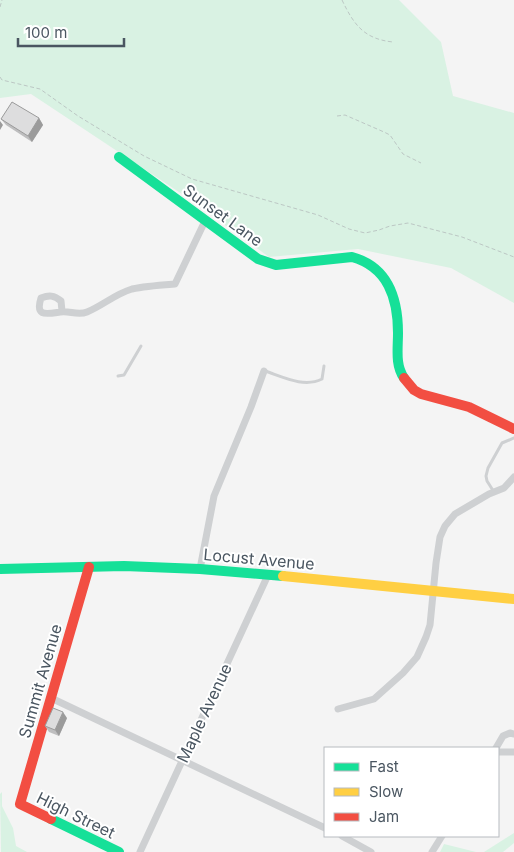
<svg xmlns="http://www.w3.org/2000/svg" width="514" height="852" viewBox="0 0 514 852" font-family="Inter,sans-serif">
  <style>
    .green { fill: #d9f2e3 }
    .lines { fill: none; stroke-linecap: round; stroke-linejoin: round }
    .path { stroke: #bcc7c4; stroke-width: 1; stroke-dasharray: 4 2.5; stroke-linecap: butt }
    .lane { stroke: #ced0d2; stroke-width: 3 }
    .street { stroke: #ced0d2; stroke-width: 7 }
    .fast { stroke: #16e098; stroke-width: 10 }
    .slow { stroke: #ffcf43; stroke-width: 10 }
    .jam { stroke: #f24e42; stroke-width: 10 }
    .wall { fill: #bebebf }
    .shaded-wall { fill: #9b9b9b }
    .building { fill: #ddddde; stroke: #9b9b9b }
    .labels { text-anchor: middle; dominant-baseline: central; stroke-width: 4; stroke-linejoin: round; paint-order: stroke }
    .street-label { font-size: 16px; fill: #4a5661; stroke: #fff }
  </style>
  <rect width="100%" height="100%" fill="#f4f4f4"/>
  <g class="green">
    <polygon points="0,0 399,0 441,42 453,96 514,113 514,303 451,268 358,249 269,257 185,196 31,94 0,98"/>
    <polygon points="2,792 2,806 13,828 16,846 27,852 1,852 0,794"/>
    <polygon points="514,833 514,843 503,852 484,852"/>
    <polygon points="444,844 476,852 440,852"/>
  </g>
  <g class="lines">
    <g class="path">
      <path d="M342,0C354,25 364,39 393,42"/>
      <polyline points="0,7 2,0"/>
      <polyline points="0,77 2,80 40,89 78,116 144,156 192,179 318,215 349,229 365,233 379,230 390,226 408,223 462,237 514,257"/>
      <polyline points="337,116 345,115 384,132 390,135 403,154 421,163"/>
    </g>
    <g class="lane">
      <path d="M265,371C283,377 304,388 322,379L324,366"/>
      <polyline points="118,376 124,375 141,346"/>
      <polyline points="494,492 487,481 486,476 488,468 502,443 514,438"/>
    </g>
    <g class="street">
      <path d="M62,311L61,301C54,295 49,295 41,298C35,317 46,314 60,312C69,310 77,316 87,312C102,306 115,294 132,289C145,286 161,285 175,284L205,221"/>
      <polyline points="200,569 214,496 251,407 264,371"/>
      <polyline points="51,698 325,828"/>
      <polyline points="338,709 374,699 403,673 417,657 426,637 430,625 436,563 440,537 445,526 455,514 489,494 504,488 514,477"/>
      <polyline points="496,748 503,736 510,733 514,734"/>
      <polyline points="498,752 514,752"/>
      <polyline points="342,836 371,852"/>
      <polyline points="140,852 268,575"/>
      <polyline points="432,852 442,836"/>
    </g>
    <g class="fast">
      <path d="M119,157L258,259L276,265L352,257C388,267 398,298 398,333C398,349 395,365 404,378"/>
      <polyline points="0,569 124,566 200,569 283,576"/>
      <polyline points="51,819 119,852"/>
    </g>
    <polyline class="slow" points="283,576 514,599"/>
    <g class="jam">
      <polyline points="404,378 414,390 421,394 469,407 514,429"/>
      <polyline points="51,819 20,804 89,567"/>
    </g>
  </g>
  <g class="wall">
    <polygon points="39,118 43,125 32,142 6,125 1,119"/>
    <polygon points="67,718 59,736 49,732 45,726"/>
  </g>
  <g class="shaded-wall">
    <polygon points="39,118 43,125 32,142 28,136"/>
    <polygon points="0,121 3,125 0,130"/>
    <polygon points="63,712 67,718 59,736 55,730"/>
  </g>
  <g class="building">
    <polygon points="12,102 39,118 28,136 1,119"/>
    <polygon points="53,708 63,712 55,730 45,726"/>
  </g>
  <g class="labels">
    <g class="street-label">
      <text transform="translate(223 215) rotate(36)">Sunset Lane</text>
      <text transform="translate(259 559) rotate(5)">Locust Avenue</text>
      <text transform="translate(40 681) rotate(-74)">Summit Avenue</text>
      <text transform="translate(204 713) rotate(-65)">Maple Avenue</text>
      <text transform="translate(76 815) rotate(26)">High Street</text>
    </g>
  </g>
  <rect x="324" y="747" width="175" height="90" fill="#ffffff" stroke="#b7bbc0"/>
  <rect x="334" y="763" width="25" height="8" fill="#16e098" stroke="#b7bbc0"/>
  <text x="369" y="772" font-size="15" fill="#4a5661">Fast</text>
  <rect x="334" y="788" width="25" height="8" fill="#ffcf43" stroke="#b7bbc0"/>
  <text x="369" y="797" font-size="15" fill="#4a5661">Slow</text>
  <rect x="334" y="813" width="25" height="8" fill="#f24e42" stroke="#b7bbc0"/>
  <text x="369" y="822" font-size="15" fill="#4a5661">Jam</text>
  <path d="M18 38v8h106v-8" fill="none" stroke="#4a5661" stroke-width="2.5"/>
  <text x="25" y="38" font-size="15" fill="#4a5661" stroke="#ffffff" stroke-width="4" paint-order="stroke">100 m</text>
</svg>
